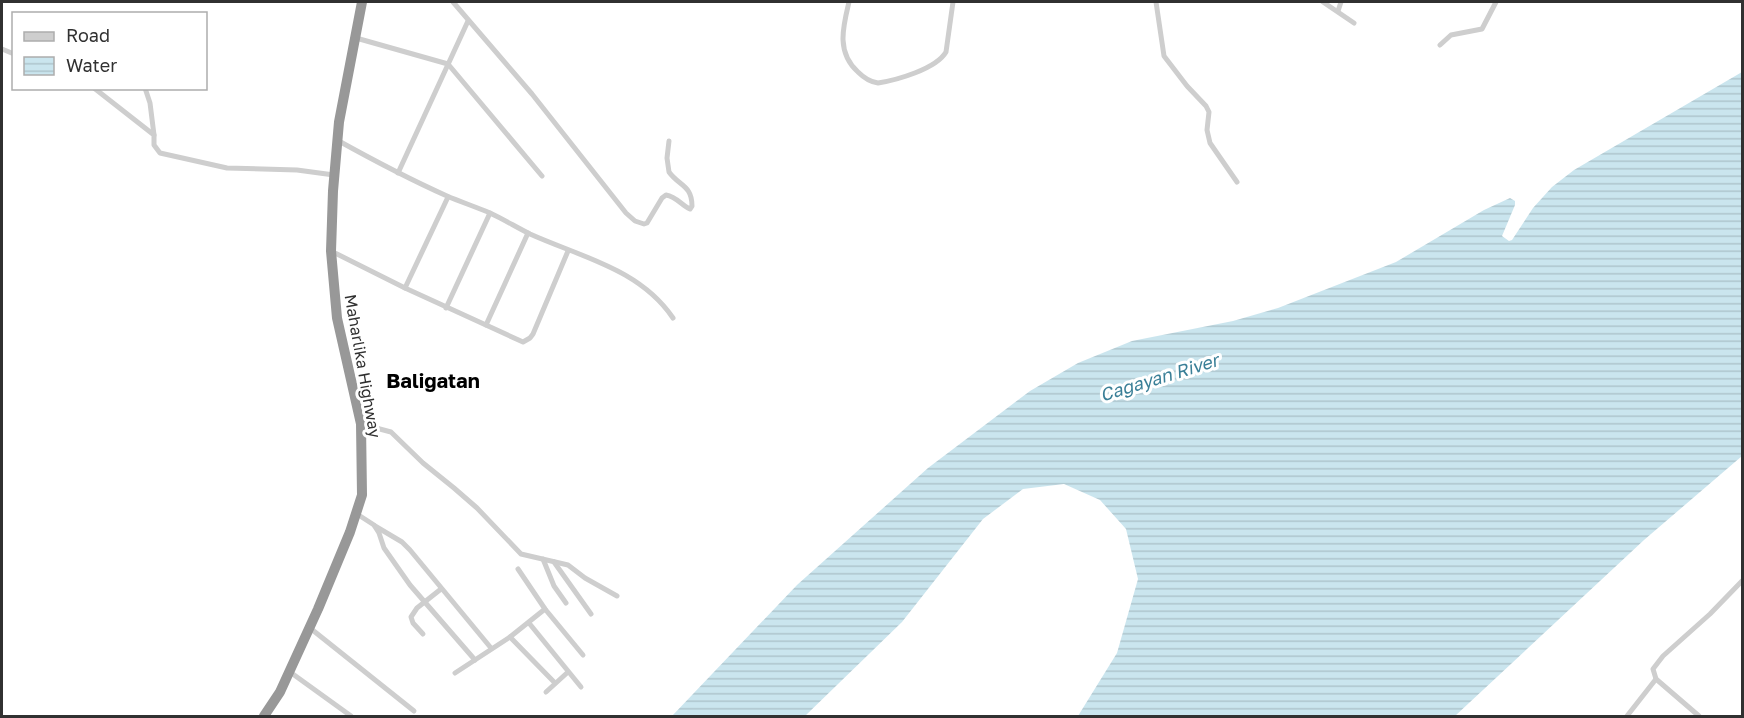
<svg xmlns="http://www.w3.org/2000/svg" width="1744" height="718" viewBox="0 0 1744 718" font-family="'Golos Text',sans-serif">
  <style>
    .water { fill: url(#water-rules) }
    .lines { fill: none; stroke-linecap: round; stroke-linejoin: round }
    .street { stroke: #cecece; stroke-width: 5 }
    .highway { stroke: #989898; stroke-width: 10 }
    .labels { text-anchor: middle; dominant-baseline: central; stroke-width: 6; stroke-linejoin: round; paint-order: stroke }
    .street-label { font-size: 16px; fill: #313131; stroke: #fff }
    .water-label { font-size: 18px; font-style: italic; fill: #3a7f97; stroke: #fff }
    .quarter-label { font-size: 20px; font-weight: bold; fill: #000; stroke: #fff }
  </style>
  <defs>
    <pattern id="water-rules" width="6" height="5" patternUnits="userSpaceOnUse" patternTransform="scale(1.5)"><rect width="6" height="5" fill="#cae5ee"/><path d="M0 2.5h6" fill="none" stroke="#aec5cd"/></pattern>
  </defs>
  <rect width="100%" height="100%" fill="#fff"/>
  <polygon class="water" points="1742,72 1742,456 1644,540 1455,716 1078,716 1117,653 1138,579 1126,529 1100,500 1064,484 1023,489 983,519 902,622 805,716 672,716 797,585 928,468 1030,391 1078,363 1132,341 1233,321 1278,308 1396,262 1484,210 1510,198 1515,201 1515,205 1502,236 1509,241 1512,240 1533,208 1552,187 1574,170"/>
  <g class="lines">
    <g class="street">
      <path d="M453,2L532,94L626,213L635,221L644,224L647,223L662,198L666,195C677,197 681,205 690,209L692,206C692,185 679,186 669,172L667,158L669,141"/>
      <path d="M849,2C843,27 836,52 858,72C864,78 870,82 878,83C897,80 936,69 946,52L953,2"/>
      <polyline points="1156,2 1164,56 1187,86 1206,106 1209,112 1207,130 1210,143 1237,182"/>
      <polyline points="1323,2 1354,23"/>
      <polyline points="1338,11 1341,2"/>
      <polyline points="356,38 448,64 542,176"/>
      <polyline points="1440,45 1451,35 1482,29 1496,2"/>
      <polyline points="2,49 14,54"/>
      <polyline points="94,88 154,135 154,145 160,153 227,168 297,170 334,175"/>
      <polyline points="145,88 150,103 154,135"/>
      <path d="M337,140C373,160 409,179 447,196C461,202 476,207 490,213C503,219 516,227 530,234C581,257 640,269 673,318"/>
      <polyline points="398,173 468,21"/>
      <polyline points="331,251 405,288 523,342 530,338 533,334 568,251"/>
      <polyline points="405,288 448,197"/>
      <polyline points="446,308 490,213"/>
      <polyline points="486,325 528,233"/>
      <polyline points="361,424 391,432 423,463 454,488 477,508 521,554 568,565 585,578 617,596"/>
      <polyline points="357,514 374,525 379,533 384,548 410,585 475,660"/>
      <polyline points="375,526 402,542 410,550 491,648"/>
      <polyline points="543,559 554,586 566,603"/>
      <polyline points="554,562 591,614"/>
      <polyline points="518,569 545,609 583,655"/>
      <polyline points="529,623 581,687"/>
      <polyline points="310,628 414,711"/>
      <polyline points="423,634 413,623 411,617 417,608 441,589"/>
      <polyline points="510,637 555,683"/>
      <polyline points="290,672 351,716"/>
      <polyline points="455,673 510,637 545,609"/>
      <polyline points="546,692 568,672"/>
      <polyline points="1627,716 1656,679"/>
      <polyline points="1699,716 1656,679 1653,669 1663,656 1710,614 1742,581"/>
    </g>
    <polyline class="highway" points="264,716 280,692 318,609 350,532 362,495 361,424 337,318 331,251 333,191 339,122 362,2"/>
  </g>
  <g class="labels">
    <g class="street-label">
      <text transform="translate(363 366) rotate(80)">Maharlika Highway</text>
    </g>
    <g class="water-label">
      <text transform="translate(1159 377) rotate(-17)">Cagayan River</text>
    </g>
    <g class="quarter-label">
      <text x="433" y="380">Baligatan</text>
    </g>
  </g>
  <rect width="1744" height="718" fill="none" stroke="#313131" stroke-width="6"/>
  <rect x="12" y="12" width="195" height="78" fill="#ffffff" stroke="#adadad" stroke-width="1.5"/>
  <rect x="24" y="32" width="30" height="9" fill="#cecece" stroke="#adadad" stroke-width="1.5"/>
  <text x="66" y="42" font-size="18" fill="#313131">Road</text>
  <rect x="24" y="57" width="30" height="18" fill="url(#water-rules)" stroke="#adadad" stroke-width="1.5"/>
  <text x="66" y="72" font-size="18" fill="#313131">Water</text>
</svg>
